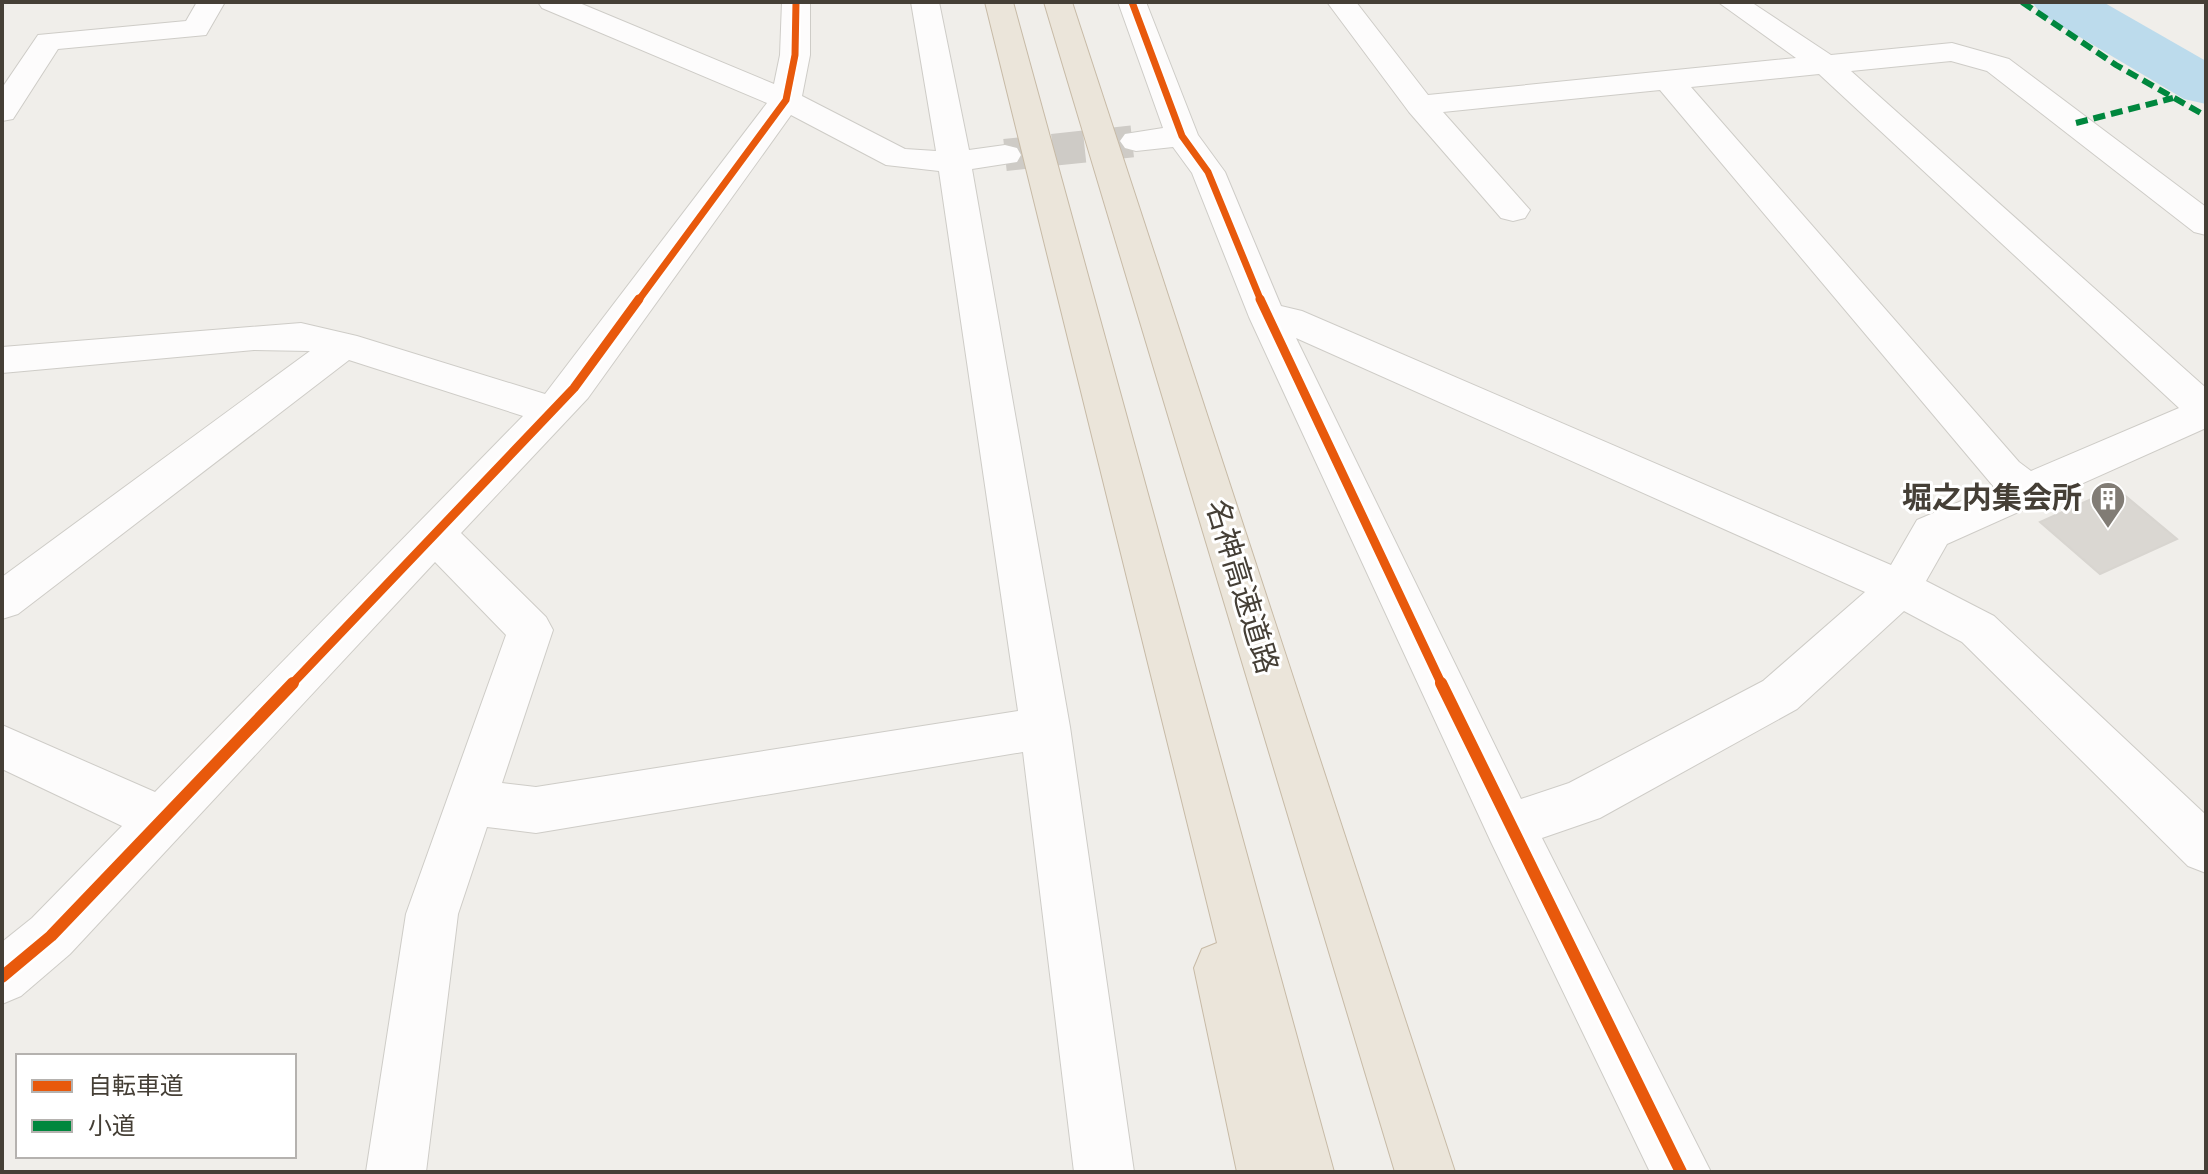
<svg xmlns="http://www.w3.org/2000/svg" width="2208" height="1174" viewBox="0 0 2208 1174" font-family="'Alegreya Sans','Noto Sans JP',sans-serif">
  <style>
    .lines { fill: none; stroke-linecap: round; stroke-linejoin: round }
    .river { fill: #bcdbec; fill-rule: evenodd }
    .building { fill: #dad7d2; stroke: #d8d5d0; stroke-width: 2 }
    .minor-tunnel { stroke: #cecbc6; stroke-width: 32; stroke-dasharray: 32 16; stroke-linecap: butt }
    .minor-casing { stroke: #ceccc7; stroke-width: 2 }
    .motorway-casing { stroke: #c7baa6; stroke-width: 2 }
    .minor { fill: #fdfcfc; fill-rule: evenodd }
    .motorway { fill: #ebe5da; fill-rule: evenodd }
    .quiet { stroke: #00873e; stroke-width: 6; stroke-dasharray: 12 6; stroke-linecap: butt }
    .cycleway-far2-casing { stroke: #fff; stroke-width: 11 }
    .cycleway-far1-casing { stroke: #fff; stroke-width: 14 }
    .cycleway-casing { stroke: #fff; stroke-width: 17 }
    .cycleway-far2 { stroke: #e8590c; stroke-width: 7 }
    .cycleway-far1 { stroke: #e8590c; stroke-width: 9 }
    .cycleway { stroke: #e8590c; stroke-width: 12 }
    .labels { text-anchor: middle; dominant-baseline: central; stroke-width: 6; stroke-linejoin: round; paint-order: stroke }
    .poi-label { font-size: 30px; font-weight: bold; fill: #453f36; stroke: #fff; text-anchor: end }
    .street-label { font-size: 30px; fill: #453f36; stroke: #fff }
  </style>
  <rect width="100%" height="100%" fill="#f0eeea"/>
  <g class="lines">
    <polygon class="river" points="2032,2 2103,2 2206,61 2206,104 2184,99 2041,14"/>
  </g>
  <polygon class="building" points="2116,488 2177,539 2100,574 2040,522"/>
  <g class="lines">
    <polyline class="minor-tunnel" points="1005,155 1136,141"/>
    <defs>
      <g id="minor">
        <polygon points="197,2 225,2 206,35 58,49 13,119 2,121 2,88 38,35 186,21"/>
        <path d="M538,2H577L774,84L780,55L782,2H810V55L802,96L905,149L936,151L911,2H939L969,150L1005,145L1017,148L1021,155L1017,162L972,169L1070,727L1134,1172H1074L1023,752L536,833L487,827L458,914L426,1172H366L406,914L506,635L435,562L70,954L21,996L2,1004V942L32,918L122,826L2,769V725L155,792L523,416L349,360L18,614L2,619V577L310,351L254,350L2,373V347L301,323L357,336L545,394L767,103L542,8ZM791,115L886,165L939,171L1018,711L536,787L502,783L553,630L546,617L461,533L588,398Z"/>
        <path d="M1118,2H1146L1198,135L1225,172L1281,306L1302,311L1891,565L1917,520L1994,487L1660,90L1443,112L1530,210L1525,218L1513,221L1501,218L1409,112L1327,2H1356L1428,95L1796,58L1718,2H1751L1831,55L1952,43L2009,59L2206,207V235L2194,232L1987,71L1951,61L1851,71L2206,388V428L1947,544L1926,581L1994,616L2206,815V873L2188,866L1962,642L1904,611L1797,709L1600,818L1542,838L1711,1172H1650L1491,842L1249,317L1192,173L1173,147L1136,151L1125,148L1120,141L1125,134L1163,128ZM1819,74L2179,408L2031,471L2019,462L1691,87ZM1296,338L1865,592L1763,681L1569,783L1521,799Z"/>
      </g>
      <g id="motorway">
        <polygon points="985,2 1013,2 1334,1172 1237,1172 1194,968 1202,949 1217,943"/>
        <polygon points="1044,2 1072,2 1455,1172 1395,1172"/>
      </g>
    </defs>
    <use href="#minor" class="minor-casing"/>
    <use href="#motorway" class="motorway-casing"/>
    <use href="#minor" class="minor"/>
    <use href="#motorway" class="motorway"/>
    <g class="quiet">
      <polyline points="2022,2 2116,65 2206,116"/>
      <polyline points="2076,123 2173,98"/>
    </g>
    <defs>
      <g id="cycleway-far2">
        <polyline points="1132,2 1182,136 1208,172 1261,301"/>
        <polyline points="638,301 786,100 795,55 796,2"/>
      </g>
      <g id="cycleway-far1">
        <polyline points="1260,299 1442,685"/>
        <polyline points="291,685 574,388 639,299"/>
      </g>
      <g id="cycleway">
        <polyline points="1441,683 1681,1172"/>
        <polyline points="2,977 51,936 293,683"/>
      </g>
    </defs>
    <use href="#cycleway-far2" class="cycleway-far2-casing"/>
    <use href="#cycleway-far1" class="cycleway-far1-casing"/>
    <use href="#cycleway" class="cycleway-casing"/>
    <use href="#cycleway-far2" class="cycleway-far2"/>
    <use href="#cycleway-far1" class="cycleway-far1"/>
    <use href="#cycleway" class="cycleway"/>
  </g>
  <defs>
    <symbol id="building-pin" viewBox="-11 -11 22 30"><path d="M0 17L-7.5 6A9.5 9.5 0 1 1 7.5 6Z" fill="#817c75" stroke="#fff"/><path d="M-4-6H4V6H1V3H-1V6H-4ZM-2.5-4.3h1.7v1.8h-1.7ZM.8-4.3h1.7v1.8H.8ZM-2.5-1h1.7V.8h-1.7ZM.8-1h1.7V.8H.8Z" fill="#fff"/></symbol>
  </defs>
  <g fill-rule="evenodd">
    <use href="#building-pin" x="2088" y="479" width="40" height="54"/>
  </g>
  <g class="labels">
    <g class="poi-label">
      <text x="2082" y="499">堀之内集会所</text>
    </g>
    <g class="street-label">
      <text transform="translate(1241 587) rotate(73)">名神高速道路</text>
    </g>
  </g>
  <rect width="2208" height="1174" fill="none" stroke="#453f36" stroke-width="8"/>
  <rect x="16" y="1054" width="280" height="104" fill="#ffffff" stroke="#b5b2af" stroke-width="2"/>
  <rect x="32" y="1080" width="40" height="12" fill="#e8590c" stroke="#b5b2af" stroke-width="2"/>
  <text x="88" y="1094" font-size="24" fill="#453f36">自転車道</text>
  <rect x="32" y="1120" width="40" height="12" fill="#00873e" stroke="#b5b2af" stroke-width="2"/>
  <text x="88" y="1134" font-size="24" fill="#453f36">小道</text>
</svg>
